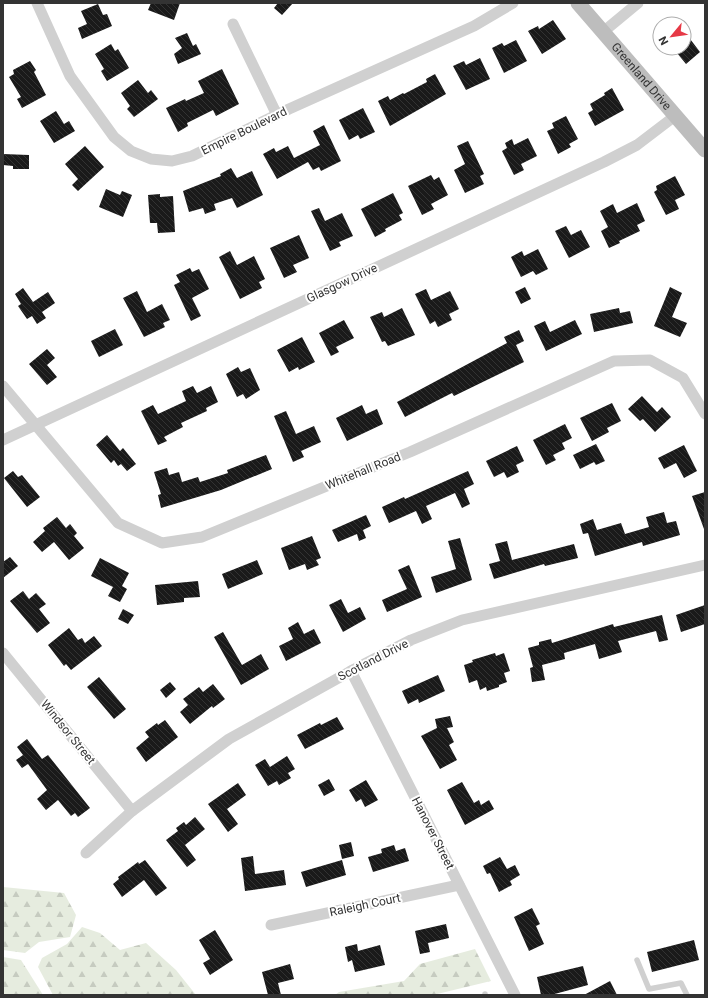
<svg xmlns="http://www.w3.org/2000/svg" width="708" height="998" viewBox="0 0 708 998" font-family="Roboto,sans-serif">
  <style>
    .forest { fill: url(#forest-firs) }
    .building { fill: url(#building-back-hatch) }
    .lines { fill: none; stroke-linecap: round; stroke-linejoin: round }
    .lane { stroke: #d0d0d0; stroke-width: 5.5 }
    .street { stroke: #d0d0d0; stroke-width: 11 }
    .secondary { stroke: #bdbdbd; stroke-width: 15 }
    .labels { text-anchor: middle; dominant-baseline: central; stroke-width: 4; stroke-linejoin: round; paint-order: stroke }
    .street-label { font-size: 12px; fill: #333; stroke: #fff }
  </style>
  <defs>
    <pattern id="forest-firs" width="22" height="20" patternUnits="userSpaceOnUse"><rect width="22" height="20" fill="#e6ecdf"/><path d="M5 1l3.5 6h-7zM16 11l3.5 6h-7z" fill="#c6cbc0"/></pattern>
    <pattern id="building-back-hatch" width="6" height="6" patternUnits="userSpaceOnUse"><rect width="6" height="6" fill="#1a1a1a"/><path d="M-1 5l2 2M0 0l6 6M5-1l2 2" fill="none" stroke="#333"/></pattern>
  </defs>
  <rect width="100%" height="100%" fill="#fff"/>
  <g class="forest">
    <polygon points="3,887 64,893 76,915 70,937 39,942 25,953 3,950"/>
    <polygon points="82,927 100,933 120,950 146,943 176,970 196,995 53,995 38,967 42,958 67,944"/>
    <polygon points="475,949 491,981 433,995 335,995 339,992 404,981 420,964"/>
    <polygon points="3,957 21,960 43,995 3,995"/>
  </g>
  <g class="building">
    <polygon points="151,3 180,3 174,20 148,10"/>
    <polygon points="278,3 293,3 282,15 274,8"/>
    <polygon points="98,4 103,15 107,14 112,26 82,39 78,28 87,24 81,11"/>
    <polygon points="553,20 566,39 542,54 528,31 538,26 539,29"/>
    <polygon points="684,31 700,52 686,64 677,53 684,48"/>
    <polygon points="187,33 193,46 196,44 201,54 178,64 174,54 182,48 175,38"/>
    <polygon points="516,40 527,61 504,73 492,48 502,43 504,46"/>
    <polygon points="111,44 115,51 118,49 129,68 107,81 101,71 104,69 95,54"/>
    <polygon points="480,58 490,79 466,90 453,66 464,61 466,65"/>
    <polygon points="30,61 36,70 34,72 46,95 22,108 17,99 21,97 9,77 14,74 13,70"/>
    <polygon points="222,69 239,104 216,116 213,110 187,123 188,126 178,132 166,108 185,99 186,101 204,93 198,81"/>
    <polygon points="435,74 446,94 390,126 378,101 388,96 390,100 403,93 404,94 427,82 426,79"/>
    <polygon points="138,80 148,93 151,90 158,99 134,117 127,109 130,106 121,93"/>
    <polygon points="612,88 624,110 595,126 588,113 593,110 590,104 605,95 604,93"/>
    <polygon points="363,108 375,132 360,139 358,135 349,140 339,120"/>
    <polygon points="56,111 64,124 69,121 75,131 54,143 40,121"/>
    <polygon points="566,116 578,139 569,144 571,147 558,154 547,131 554,128 552,123"/>
    <polygon points="324,125 341,161 321,171 319,167 313,170 308,162 277,179 263,154 274,148 276,152 288,146 294,158 320,145 313,131"/>
    <polygon points="528,138 537,156 521,164 524,170 514,175 502,151 507,148 505,143 512,139 514,145"/>
    <polygon points="468,141 484,174 480,176 484,184 465,193 454,170 465,164 457,146"/>
    <polygon points="85,146 104,167 78,191 72,185 78,179 65,164"/>
    <polygon points="3,154 29,155 29,169 13,169 13,166 3,165"/>
    <polygon points="231,168 237,178 252,171 263,195 237,208 232,198 214,204 216,210 205,214 203,208 189,212 183,191 221,176 220,174"/>
    <polygon points="431,175 434,180 439,177 448,195 431,204 434,209 422,215 408,186"/>
    <polygon points="675,176 685,195 675,200 679,209 666,215 654,192 657,190 656,186"/>
    <polygon points="106,189 120,195 122,191 132,195 123,217 99,207"/>
    <polygon points="393,193 403,213 399,215 402,220 385,229 386,231 375,237 361,209"/>
    <polygon points="160,194 160,197 173,196 175,232 158,233 157,223 150,223 148,195"/>
    <polygon points="637,203 645,221 637,225 640,231 619,241 620,243 609,248 601,231 608,227 600,211 613,204 617,213"/>
    <polygon points="319,208 325,221 342,213 353,236 339,242 341,246 330,251 311,211"/>
    <polygon points="566,226 571,235 581,230 590,247 569,258 555,231"/>
    <polygon points="299,235 309,258 293,265 297,272 284,278 270,248"/>
    <polygon points="538,249 548,269 536,275 533,271 521,277 511,257 522,251 524,256"/>
    <polygon points="230,251 237,265 254,256 265,279 259,282 262,288 240,299 219,257"/>
    <polygon points="190,268 192,272 199,269 209,289 192,298 201,316 191,321 174,285 180,282 176,275"/>
    <polygon points="525,287 531,299 521,304 515,292"/>
    <polygon points="670,287 682,293 672,317 687,323 680,337 654,326"/>
    <polygon points="23,288 33,302 48,292 55,303 42,312 46,318 37,324 32,316 27,319 18,306 21,304 15,294"/>
    <polygon points="426,289 431,300 450,291 459,309 449,314 452,320 438,327 435,321 430,324 415,294"/>
    <polygon points="137,291 147,312 162,304 170,320 163,323 165,327 144,337 123,298"/>
    <polygon points="402,308 415,335 388,346 385,341 382,342 370,317 382,312 384,317"/>
    <polygon points="619,308 620,313 630,311 633,323 594,332 590,314"/>
    <polygon points="344,320 354,338 336,347 339,352 331,356 319,333"/>
    <polygon points="575,320 582,334 546,351 534,326 545,321 550,332"/>
    <polygon points="115,329 123,345 99,357 91,341"/>
    <polygon points="519,330 524,341 516,345 524,362 454,396 452,393 405,417 397,402 507,343 504,337"/>
    <polygon points="302,337 315,362 299,370 298,367 289,372 277,350"/>
    <polygon points="47,349 55,358 47,365 57,377 47,385 29,364"/>
    <polygon points="238,367 241,372 250,368 260,390 246,399 243,394 237,397 226,374"/>
    <polygon points="193,386 197,393 211,386 218,402 206,408 207,411 181,423 183,427 164,437 167,441 158,445 141,411 153,405 158,414 186,401 182,391"/>
    <polygon points="642,396 657,412 662,407 671,417 655,432 643,419 640,421 628,409"/>
    <polygon points="612,403 621,421 607,428 609,432 592,441 580,418"/>
    <polygon points="362,405 366,414 377,409 383,424 347,441 336,418"/>
    <polygon points="286,411 296,434 314,426 321,442 301,451 304,457 293,462 274,416"/>
    <polygon points="565,424 572,438 562,443 565,449 553,455 556,460 546,465 533,440"/>
    <polygon points="107,435 120,451 123,448 136,464 127,471 121,464 118,466 114,460 111,463 96,445"/>
    <polygon points="596,444 605,461 596,465 594,462 580,469 573,455"/>
    <polygon points="684,445 697,471 684,478 676,463 664,469 658,458"/>
    <polygon points="517,446 524,461 516,465 519,472 507,478 504,472 494,477 486,461"/>
    <polygon points="266,455 272,469 221,490 161,508 158,495 161,494 154,472 167,468 169,475 179,472 182,482 198,477 200,482 228,473 227,470"/>
    <polygon points="13,471 18,477 22,475 40,497 27,507 4,478"/>
    <polygon points="468,471 474,484 464,489 470,504 462,508 455,493 426,506 432,519 422,524 416,511 389,523 382,507 404,497 405,499"/>
    <polygon points="705,492 705,529 704,529 692,496"/>
    <polygon points="664,512 667,523 676,521 680,535 643,546 642,542 595,556 588,533 583,534 580,524 593,519 597,530 621,523 625,534 649,527 646,517"/>
    <polygon points="366,515 371,526 363,530 366,538 359,541 357,534 338,542 332,530"/>
    <polygon points="57,517 66,528 70,524 77,533 74,536 84,548 69,560 54,542 42,552 33,542 45,531 43,528"/>
    <polygon points="312,536 321,558 316,560 319,565 307,570 305,564 289,570 281,548"/>
    <polygon points="460,538 472,580 436,593 431,577 456,569 448,541"/>
    <polygon points="507,541 512,560 574,544 578,558 545,566 544,564 494,579 489,564 500,561 495,544"/>
    <polygon points="10,557 18,566 3,578 3,562"/>
    <polygon points="100,558 129,573 122,586 127,589 120,602 108,596 113,587 91,576"/>
    <polygon points="257,560 263,574 228,589 222,574"/>
    <polygon points="409,565 422,597 387,612 382,600 407,589 398,570"/>
    <polygon points="198,581 200,597 184,598 184,602 157,605 155,585"/>
    <polygon points="23,591 29,599 36,593 46,604 39,609 50,623 37,633 10,601"/>
    <polygon points="341,599 348,613 360,607 366,619 343,632 329,605"/>
    <polygon points="705,605 705,624 681,632 676,615"/>
    <polygon points="123,609 134,615 128,624 118,619"/>
    <polygon points="662,615 668,640 659,642 656,631 618,641 622,652 599,659 595,644 564,653 565,659 542,665 545,680 532,682 530,668 533,667 528,648 539,645 539,642 551,639 552,643 613,624 614,627"/>
    <polygon points="298,622 304,634 314,629 321,643 286,661 279,646 293,639 288,628"/>
    <polygon points="69,628 78,640 82,638 85,643 94,636 102,646 71,670 66,664 64,666 48,645"/>
    <polygon points="223,632 242,665 261,654 269,669 241,685 214,637"/>
    <polygon points="495,653 496,656 504,653 510,671 504,673 507,682 499,685 499,687 487,691 486,687 480,690 477,680 469,683 464,665 473,662 472,660"/>
    <polygon points="438,675 445,691 419,703 418,699 408,704 402,691"/>
    <polygon points="99,677 126,709 114,719 87,687"/>
    <polygon points="170,682 176,689 166,698 160,690"/>
    <polygon points="213,684 225,699 213,708 212,706 190,724 180,712 188,705 183,699 199,687 203,692"/>
    <polygon points="450,716 453,727 447,728 454,742 449,745 457,760 440,769 421,736 437,728 435,719"/>
    <polygon points="337,717 344,729 305,749 297,735 320,723 321,725"/>
    <polygon points="165,720 178,737 146,762 136,748 149,737 145,732 157,723 158,725"/>
    <polygon points="27,739 42,759 48,755 90,808 78,817 75,813 71,816 58,800 46,810 37,799 47,790 28,764 22,768 16,760 23,755 17,747"/>
    <polygon points="287,756 295,769 288,773 291,778 279,785 277,781 268,786 255,765 265,759 270,767"/>
    <polygon points="329,779 335,790 324,796 318,785"/>
    <polygon points="366,780 378,800 365,807 361,799 356,802 349,790"/>
    <polygon points="462,782 474,803 479,800 481,805 489,800 494,809 465,825 447,790"/>
    <polygon points="238,783 246,795 227,809 238,824 228,832 208,804"/>
    <polygon points="195,817 205,829 185,845 196,860 187,867 166,840 178,831 176,828 184,822 186,825"/>
    <polygon points="351,842 354,856 342,859 339,845"/>
    <polygon points="394,845 396,851 405,848 409,861 373,872 368,857 382,853 381,849"/>
    <polygon points="253,856 255,874 284,870 286,885 245,891 241,858"/>
    <polygon points="500,857 507,869 515,865 520,875 510,881 512,885 499,892 490,873 487,874 483,866"/>
    <polygon points="145,860 167,888 156,896 144,880 122,897 113,884 119,879 118,877 138,862 139,864"/>
    <polygon points="342,860 346,875 306,887 301,872"/>
    <polygon points="532,908 540,924 536,926 544,944 529,951 514,917"/>
    <polygon points="446,924 449,938 428,943 430,952 420,954 415,931"/>
    <polygon points="215,930 233,960 210,975 203,963 210,959 199,940"/>
    <polygon points="694,940 699,960 652,972 647,952"/>
    <polygon points="357,944 358,951 380,945 385,965 355,972 352,960 348,962 345,947"/>
    <polygon points="290,964 294,979 278,983 281,995 268,995 262,972"/>
    <polygon points="583,966 588,985 551,995 541,995 537,977"/>
    <polygon points="610,981 617,995 584,995"/>
  </g>
  <g class="lines">
    <g class="lane">
      <polyline points="637,960 649,989 681,983 687,995"/>
      <polyline points="485,994 485,995"/>
    </g>
    <g class="street">
      <polyline points="37,3 70,76 114,137 131,151 151,159 172,161 192,156 289,109 474,26 513,3"/>
      <polyline points="233,24 277,115"/>
      <polyline points="603,32 638,3"/>
      <polyline points="3,386 118,523 162,543 202,537 410,452 614,361 650,360 683,378 705,414"/>
      <polyline points="3,440 604,162 637,145 675,116"/>
      <polyline points="3,653 132,811"/>
      <polyline points="351,671 515,995"/>
      <polyline points="86,853 132,811 229,739 351,671 411,640 462,620 705,565"/>
      <polyline points="271,925 459,885"/>
    </g>
    <path class="secondary" id="s1" d="M578,3L705,150"/>
  </g>
  <g class="labels">
    <g class="street-label">
      <text stroke="none"><textPath href="#s1" startOffset="97">Greenland Drive</textPath></text>
      <text transform="translate(244 131) rotate(-26)">Empire Boulevard</text>
      <text transform="translate(342 283) rotate(-25)">Glasgow Drive</text>
      <text transform="translate(363 471) rotate(-22)">Whitehall Road</text>
      <text transform="translate(373 660) rotate(-27)">Scotland Drive</text>
      <text transform="translate(68 732) rotate(51)">Windsor Street</text>
      <text transform="translate(433 833) rotate(63)">Hanover Street</text>
      <text transform="translate(365 905) rotate(-12)">Raleigh Court</text>
    </g>
  </g>
  <rect width="708" height="998" fill="none" stroke="#333333" stroke-width="8"/>
  <g transform="translate(672 36) rotate(241)"><circle r="19" fill="#ffffff" stroke="#adadad"/>
  <path d="M0-3L7 15L0 10L-7 15Z" fill="#e63946"/>
  <text y="-6" font-size="11" font-weight="bold" text-anchor="middle" fill="#333333">N</text>
  </g>
</svg>
